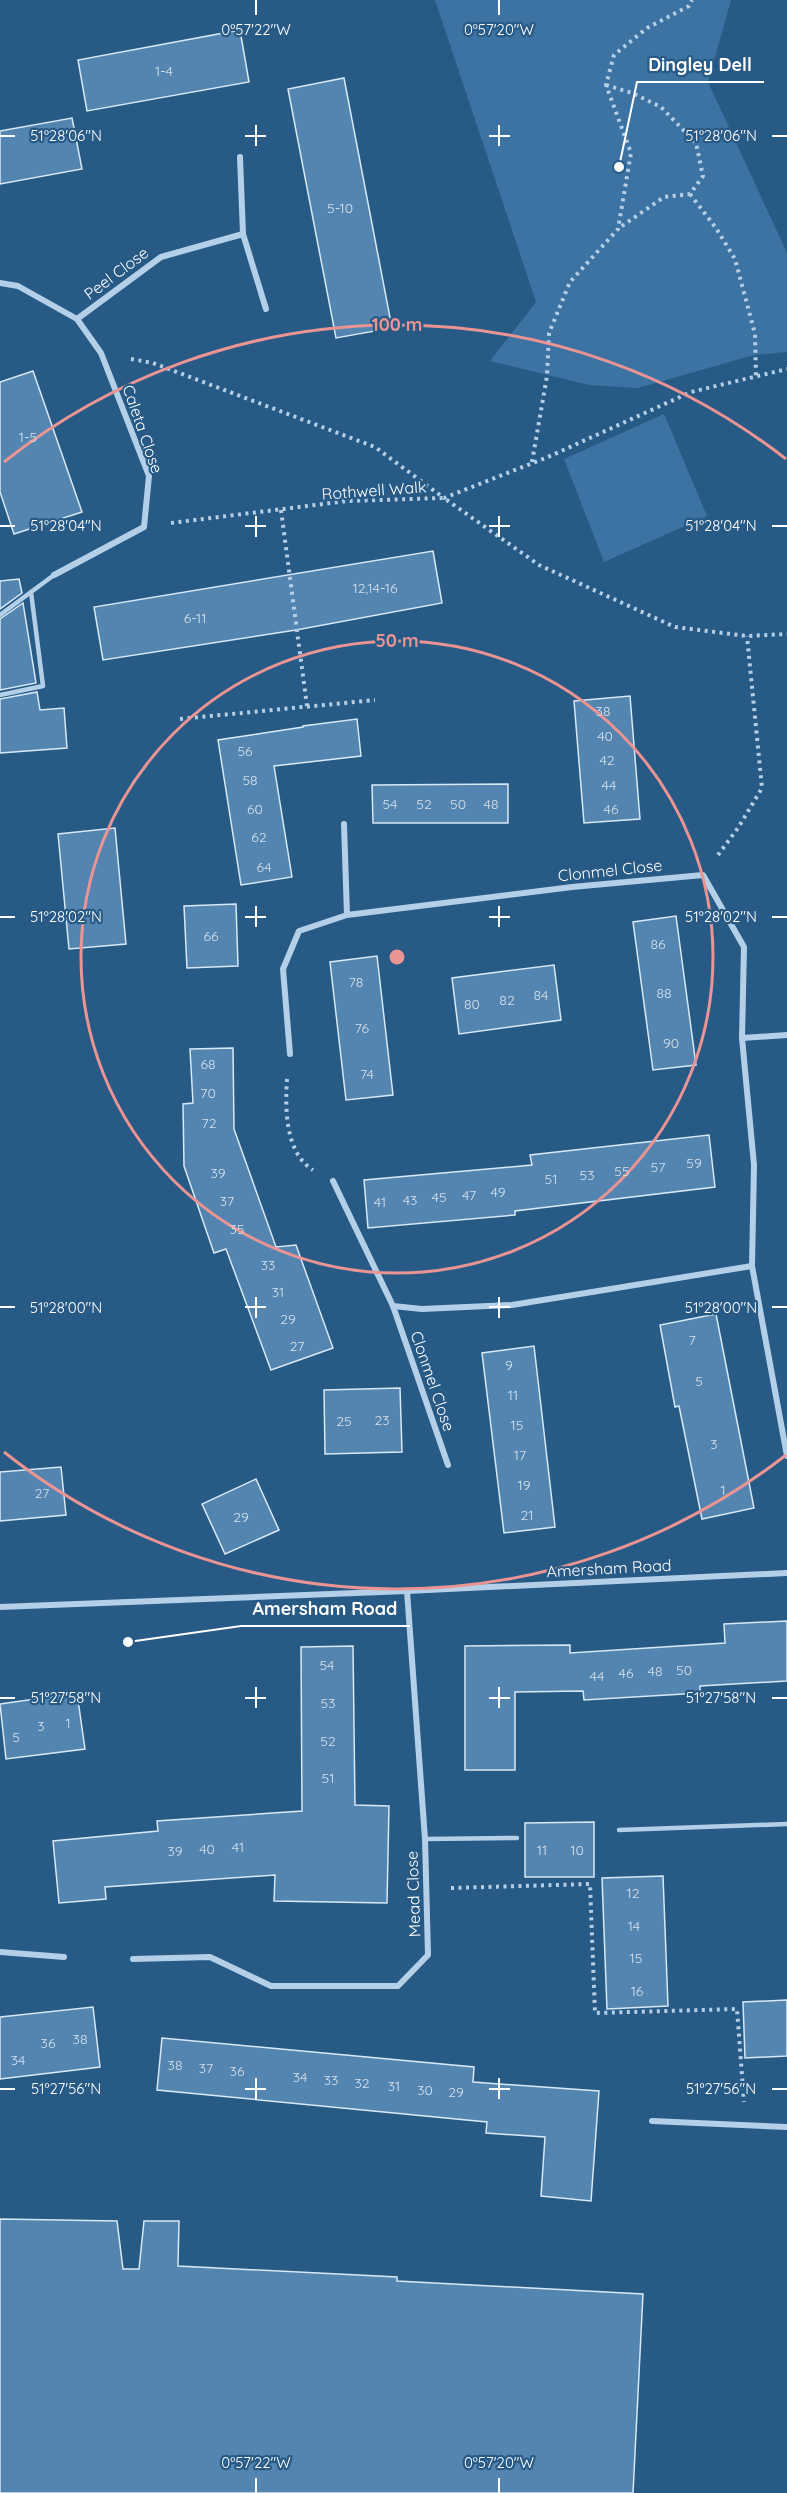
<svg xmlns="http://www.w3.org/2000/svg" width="787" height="2493" viewBox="0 0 787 2493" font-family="Quicksand,sans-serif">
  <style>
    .green { fill: #3d73a3 }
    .building { fill: #5485b0; stroke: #d7e8f6; stroke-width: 1.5 }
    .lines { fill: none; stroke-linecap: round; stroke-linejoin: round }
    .path { stroke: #b3d0e8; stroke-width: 4; stroke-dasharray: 3 4.5; stroke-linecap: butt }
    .lane { stroke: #b3d0e8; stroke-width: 4.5 }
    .street { stroke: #b3d0e8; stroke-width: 6 }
    .ticks { fill: none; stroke: #fff; stroke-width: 2 }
    .ring { fill: none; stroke: #ea9494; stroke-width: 3 }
    .labels { text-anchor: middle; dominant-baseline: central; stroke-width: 4.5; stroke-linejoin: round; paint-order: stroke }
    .number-label { font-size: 14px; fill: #d4e0eb }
    .street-label { font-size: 16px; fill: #fff; stroke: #285a86 }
    .ticks-label { font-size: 15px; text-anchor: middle; fill: #fff; stroke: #285a86; stroke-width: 4.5; stroke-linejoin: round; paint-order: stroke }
    .centre { fill: #ea9494; stroke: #285a86; stroke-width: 3 }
    .ring-label { font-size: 18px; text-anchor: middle; font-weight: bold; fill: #ea9494; stroke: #285a86; stroke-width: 4.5; stroke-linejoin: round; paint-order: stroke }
    .leader { fill: none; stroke: #fff; stroke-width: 2 }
    .callout-dot { fill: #fff; stroke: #285a86; stroke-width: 2 }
    .callout-label { font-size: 18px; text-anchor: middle; font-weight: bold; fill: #fff; stroke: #285a86; stroke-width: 4.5; stroke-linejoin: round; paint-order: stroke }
  </style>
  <rect width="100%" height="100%" fill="#285a86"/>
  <g class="green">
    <polygon points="435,0 731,0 708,82 787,253 787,352 754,355 638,388 589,385 490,361 536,302"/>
    <polygon points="664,414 707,516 604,562 564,459"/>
  </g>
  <g class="building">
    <polygon points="240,30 249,82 87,111 78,60"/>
    <polygon points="344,78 392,328 336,338 288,89"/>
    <polygon points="72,118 82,169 0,184 0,131"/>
    <polygon points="33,371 82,512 14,534 0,492 0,382"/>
    <polygon points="433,551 442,603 296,630 103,660 94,607"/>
    <polygon points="19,579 22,593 0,609 0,581"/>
    <polygon points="23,603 36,683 0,690 0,619"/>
    <polygon points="37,692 40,710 64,708 67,748 0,753 0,699"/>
    <polygon points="630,696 640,819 584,823 574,701"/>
    <polygon points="357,719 361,756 274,766 292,877 241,885 218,740 303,727 303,726"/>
    <polygon points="508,784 508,823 373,823 372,785"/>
    <polygon points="115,828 126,944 69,949 58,834"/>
    <polygon points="236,904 238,966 187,968 184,906"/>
    <polygon points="676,916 696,1065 653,1070 633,922"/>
    <polygon points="377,956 393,1095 346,1100 330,962"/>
    <polygon points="554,965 561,1020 459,1034 452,978"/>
    <polygon points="233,1048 234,1129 276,1247 296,1245 333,1348 271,1370 226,1249 214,1253 184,1166 183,1104 193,1103 190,1049"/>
    <polygon points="709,1135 715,1187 515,1211 515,1215 368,1228 364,1180 532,1165 530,1155"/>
    <polygon points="716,1314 754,1508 702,1519 679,1406 675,1407 660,1325"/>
    <polygon points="534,1346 555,1527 504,1533 482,1353"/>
    <polygon points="400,1388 402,1452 325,1454 324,1390"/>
    <polygon points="61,1467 66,1515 0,1521 0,1472"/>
    <polygon points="256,1479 279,1530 225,1554 202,1504"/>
    <polygon points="787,1621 787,1681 700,1686 700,1693 584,1700 583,1691 515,1692 515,1770 465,1770 465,1646 570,1645 570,1653 725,1643 724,1624"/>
    <polygon points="353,1646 355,1805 389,1806 387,1903 274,1901 275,1875 105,1887 106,1899 59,1903 53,1841 158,1831 157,1821 302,1811 301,1647"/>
    <polygon points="77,1693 85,1749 6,1759 0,1704"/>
    <polygon points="594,1822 594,1877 525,1877 525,1823"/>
    <polygon points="663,1876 668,2006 607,2009 602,1878"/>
    <polygon points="787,2000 787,2056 745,2058 743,2002"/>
    <polygon points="93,2007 100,2067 0,2079 0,2017"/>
    <polygon points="162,2038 474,2067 473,2082 599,2091 591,2201 541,2196 545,2137 486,2133 487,2122 157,2090"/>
    <polygon points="0,2219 117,2221 123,2269 139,2269 144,2221 179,2221 178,2266 397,2277 397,2281 643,2294 633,2493 0,2493"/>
  </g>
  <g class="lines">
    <g class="path">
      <polyline points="606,85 632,93 661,107 696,143 703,176 690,194 664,197 619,228"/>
      <polyline points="690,194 716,228 735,259 755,334 756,377"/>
      <polyline points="131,359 153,363 375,447 444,498 548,457 691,392 787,369"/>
      <polyline points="532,462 547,376 549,333 570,282 618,229 631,153 606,85 614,55 647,28 689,6 692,0"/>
      <polyline points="281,510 307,706"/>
      <polyline points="171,523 347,501 444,498 539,565 675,627 747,636 787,634"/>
      <polyline points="180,719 375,700"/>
      <polyline points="718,855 738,828 762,788 747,636"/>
      <path d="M287,1079C285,1108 285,1153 313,1170"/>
      <polyline points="451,1888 590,1884 595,2013 737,2009 744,2102"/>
    </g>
    <g class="lane">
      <polyline points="0,615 54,575"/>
      <polyline points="0,695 43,686 31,592"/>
      <polyline points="619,1830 787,1824"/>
      <polyline points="425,1839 517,1838"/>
    </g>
    <g class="street">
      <polyline points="240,157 243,234"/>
      <polyline points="0,283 18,286 77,319 101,353 149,476 144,527 54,575"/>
      <polyline points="77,319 161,257 243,234 266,309"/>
      <polyline points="344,824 347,915 572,887 703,875 744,947 742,1038 754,1165 752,1266 787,1456"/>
      <polyline points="742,1038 787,1035"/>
      <polyline points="290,1054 283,969 299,931 347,915"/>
      <polyline points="333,1181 393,1306 422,1309 512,1305 752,1266"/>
      <polyline points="393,1306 448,1465"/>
      <polyline points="0,1607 407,1591 787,1573"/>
      <polyline points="0,1952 64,1957"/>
      <polyline points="133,1959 210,1957 271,1986 398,1986 428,1955 425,1839 407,1591"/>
      <polyline points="652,2121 787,2127"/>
    </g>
  </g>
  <path class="ticks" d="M256,0V15M499,0V15M256,125V146M499,125V146M0,136H15M245,136H266M489,136H510M772,136H787M256,516V537M499,516V537M0,526H15M245,526H266M489,526H510M772,526H787M256,906V927M499,906V927M0,917H15M245,917H266M489,917H510M772,917H787M256,1297V1318M499,1297V1318M0,1307H15M245,1307H266M489,1307H510M772,1307H787M256,1687V1708M499,1687V1708M0,1698H15M245,1698H266M489,1698H510M772,1698H787M256,2078V2099M499,2078V2099M0,2089H15M245,2089H266M489,2089H510M772,2089H787M256,2478V2493M499,2478V2493"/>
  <g class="ring">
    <circle cx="397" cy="957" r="316"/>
    <path d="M786 1455A632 632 0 0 1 4 1452M4 462A632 632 0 0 1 786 459"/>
  </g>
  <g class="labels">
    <g class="number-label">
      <text x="164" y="71">1-4</text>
      <text x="340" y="208">5-10</text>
      <text x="28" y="437">1-5</text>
      <text x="375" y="588">12,14-16</text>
      <text x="195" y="618">6-11</text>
      <text x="603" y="711">38</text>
      <text x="605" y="736">40</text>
      <text x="245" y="751">56</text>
      <text x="607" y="760">42</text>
      <text x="250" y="780">58</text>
      <text x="609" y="785">44</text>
      <text x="390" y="804">54</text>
      <text x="424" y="804">52</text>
      <text x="458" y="804">50</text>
      <text x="491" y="804">48</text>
      <text x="255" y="809">60</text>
      <text x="611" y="809">46</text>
      <text x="259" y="837">62</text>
      <text x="264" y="867">64</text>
      <text x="211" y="936">66</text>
      <text x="658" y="944">86</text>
      <text x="356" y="982">78</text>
      <text x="664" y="993">88</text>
      <text x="541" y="995">84</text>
      <text x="507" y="1000">82</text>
      <text x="472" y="1004">80</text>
      <text x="362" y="1028">76</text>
      <text x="671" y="1043">90</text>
      <text x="208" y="1064">68</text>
      <text x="367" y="1074">74</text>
      <text x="208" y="1093">70</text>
      <text x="209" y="1123">72</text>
      <text x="694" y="1163">59</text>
      <text x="658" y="1167">57</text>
      <text x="622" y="1171">55</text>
      <text x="218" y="1173">39</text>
      <text x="587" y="1175">53</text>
      <text x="551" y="1179">51</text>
      <text x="498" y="1192">49</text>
      <text x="469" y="1195">47</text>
      <text x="439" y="1197">45</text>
      <text x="410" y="1200">43</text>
      <text x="227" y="1201">37</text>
      <text x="380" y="1202">41</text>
      <text x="237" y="1229">35</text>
      <text x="268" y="1265">33</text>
      <text x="278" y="1292">31</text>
      <text x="288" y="1319">29</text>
      <text x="692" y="1340">7</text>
      <text x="297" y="1346">27</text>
      <text x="509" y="1365">9</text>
      <text x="699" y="1381">5</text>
      <text x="513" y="1395">11</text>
      <text x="382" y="1420">23</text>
      <text x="344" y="1421">25</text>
      <text x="517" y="1425">15</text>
      <text x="714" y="1444">3</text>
      <text x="520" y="1455">17</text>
      <text x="524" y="1485">19</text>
      <text x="723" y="1490">1</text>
      <text x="42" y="1493">27</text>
      <text x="527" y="1515">21</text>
      <text x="241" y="1517">29</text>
      <text x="327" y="1665">54</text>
      <text x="684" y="1670">50</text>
      <text x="655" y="1671">48</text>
      <text x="626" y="1673">46</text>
      <text x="597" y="1676">44</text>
      <text x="328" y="1703">53</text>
      <text x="68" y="1723">1</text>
      <text x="41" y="1726">3</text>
      <text x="16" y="1737">5</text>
      <text x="328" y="1741">52</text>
      <text x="328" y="1778">51</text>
      <text x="238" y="1847">41</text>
      <text x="207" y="1849">40</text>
      <text x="542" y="1850">11</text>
      <text x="577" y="1850">10</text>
      <text x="175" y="1851">39</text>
      <text x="633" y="1893">12</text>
      <text x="634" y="1926">14</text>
      <text x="636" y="1958">15</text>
      <text x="637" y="1991">16</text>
      <text x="80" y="2039">38</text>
      <text x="48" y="2043">36</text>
      <text x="18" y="2060">34</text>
      <text x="175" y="2065">38</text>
      <text x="206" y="2068">37</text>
      <text x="237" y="2071">36</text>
      <text x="300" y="2077">34</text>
      <text x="331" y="2080">33</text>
      <text x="362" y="2083">32</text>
      <text x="394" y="2086">31</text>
      <text x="425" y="2090">30</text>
      <text x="456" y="2092">29</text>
    </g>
    <g class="street-label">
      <text transform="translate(116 273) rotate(-37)">Peel Close</text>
      <text transform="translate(143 429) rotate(71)">Caleta Close</text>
      <text transform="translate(374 490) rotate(-4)">Rothwell Walk</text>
      <text transform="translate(610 870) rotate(-6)">Clonmel Close</text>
      <text transform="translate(433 1381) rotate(71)">Clonmel Close</text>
      <text transform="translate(609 1568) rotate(-3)">Amersham Road</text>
      <text transform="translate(413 1894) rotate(-92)">Mead Close</text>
    </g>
  </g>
  <g class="ticks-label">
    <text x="256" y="35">0°57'22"W</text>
    <text x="499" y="35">0°57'20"W</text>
    <text x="66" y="141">51°28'06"N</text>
    <text x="721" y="141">51°28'06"N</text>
    <text x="66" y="531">51°28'04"N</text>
    <text x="721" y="531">51°28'04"N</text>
    <text x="66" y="922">51°28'02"N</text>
    <text x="721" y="922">51°28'02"N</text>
    <text x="66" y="1313">51°28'00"N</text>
    <text x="721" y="1313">51°28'00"N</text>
    <text x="66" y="1703">51°27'58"N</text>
    <text x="721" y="1703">51°27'58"N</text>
    <text x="66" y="2094">51°27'56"N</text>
    <text x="721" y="2094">51°27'56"N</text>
    <text x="256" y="2468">0°57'22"W</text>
    <text x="499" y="2468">0°57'20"W</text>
  </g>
  <circle cx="397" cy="957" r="9" class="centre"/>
  <g class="ring-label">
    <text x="397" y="331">100 m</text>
    <text x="397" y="647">50 m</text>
  </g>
  <path class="leader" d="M619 167L637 82H764M128 1642L241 1626H410"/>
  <g class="callout-dot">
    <circle cx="619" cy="167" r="6"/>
    <circle cx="128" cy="1642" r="6"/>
  </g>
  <g class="callout-label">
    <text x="700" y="71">Dingley Dell</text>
    <text x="325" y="1615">Amersham Road</text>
  </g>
</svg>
